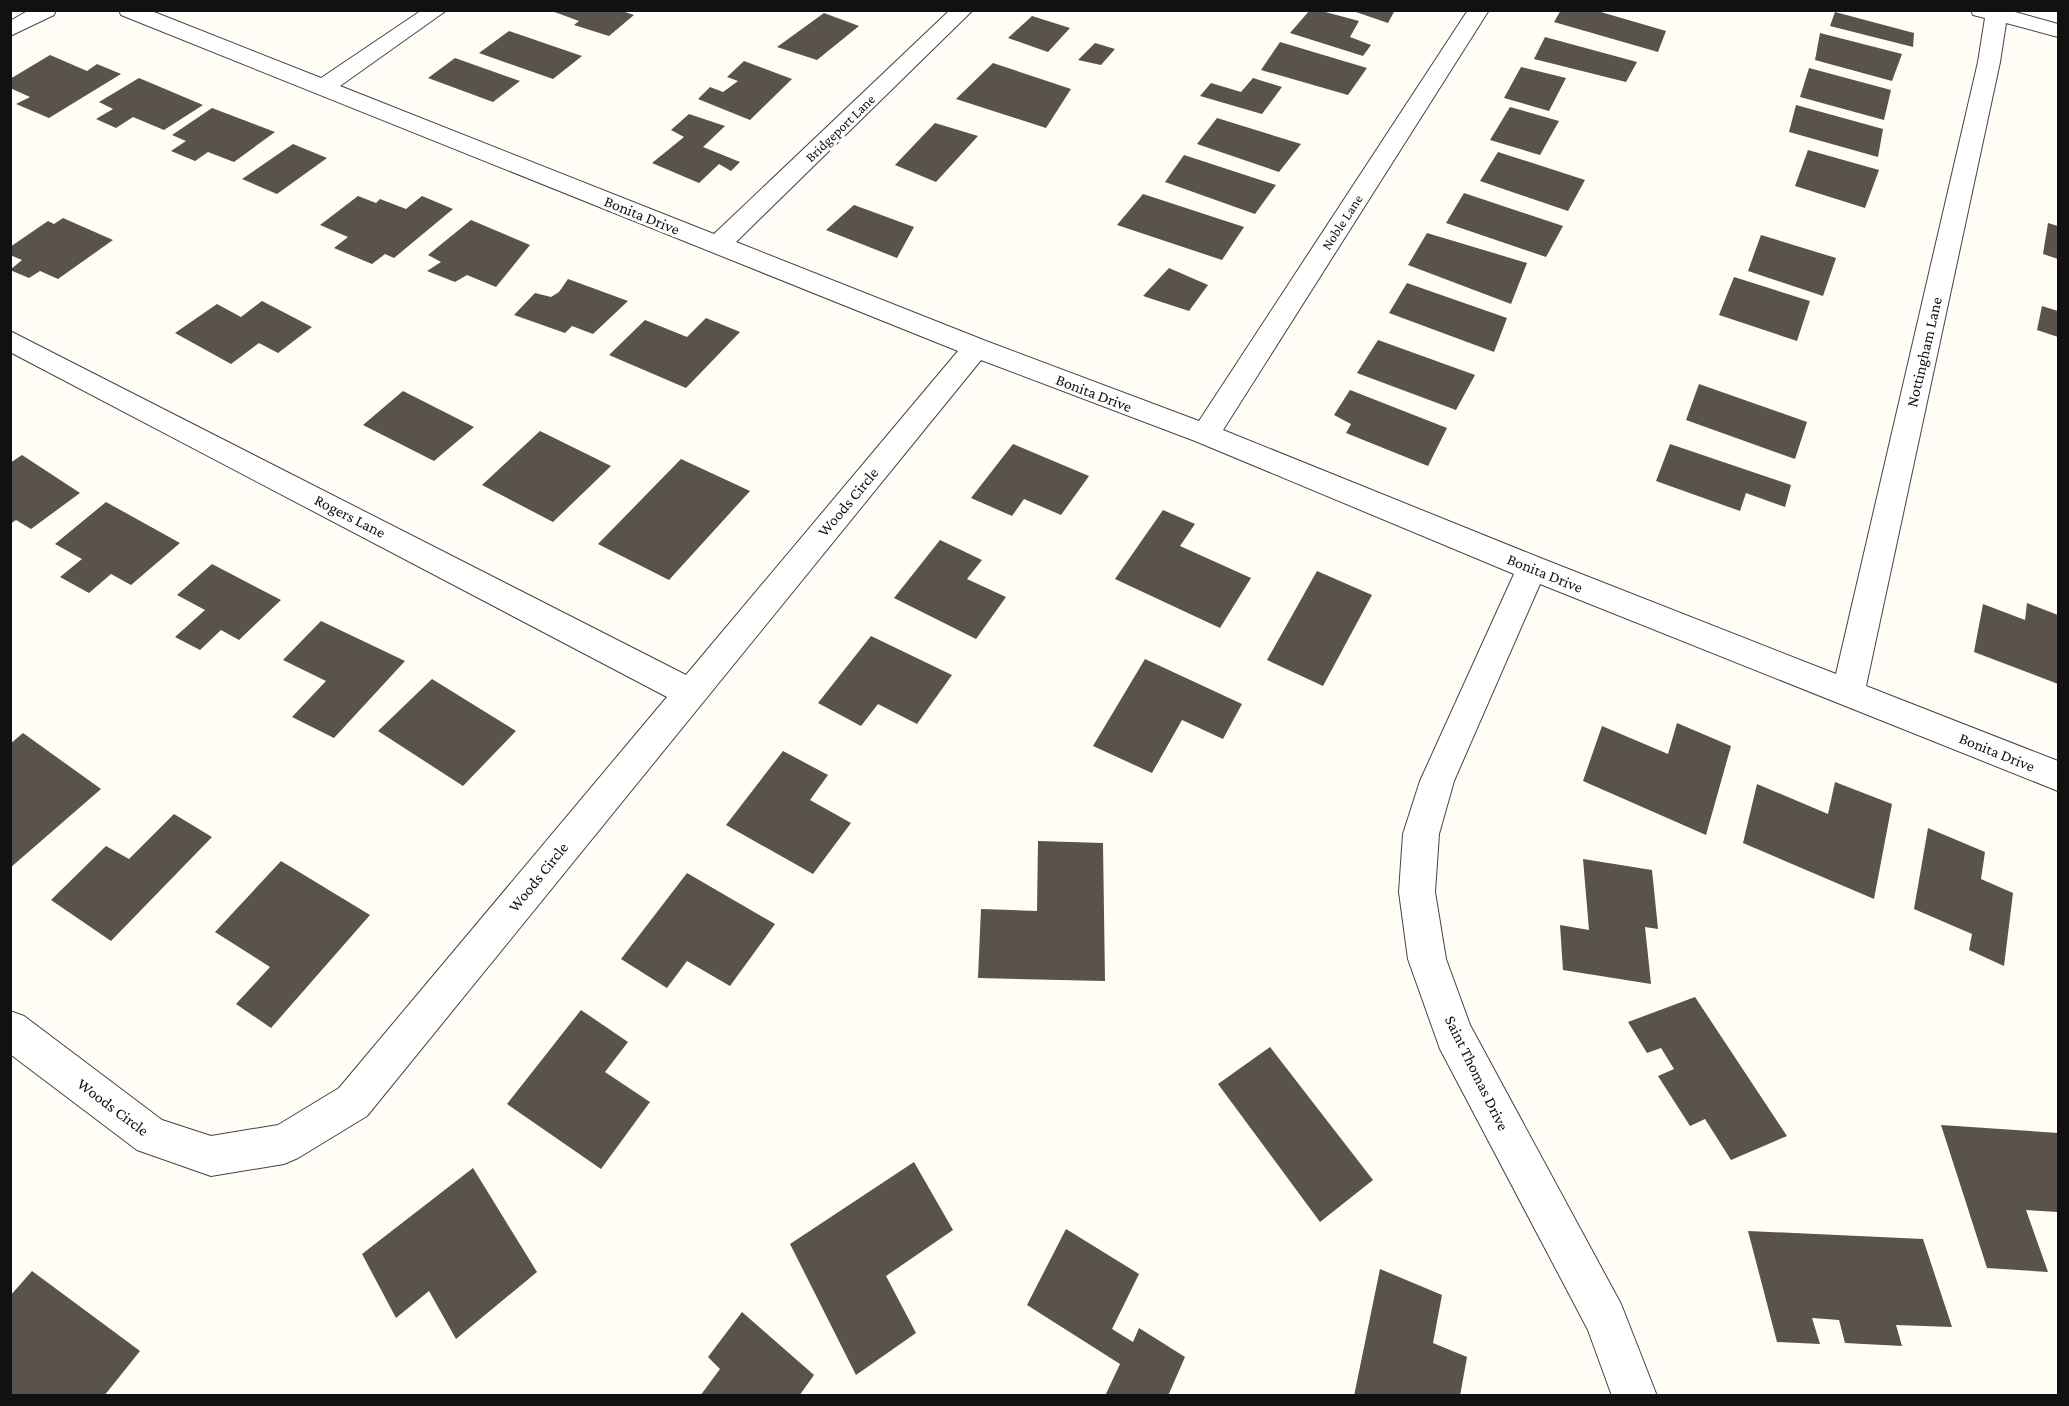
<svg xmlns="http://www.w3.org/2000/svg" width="2069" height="1406" viewBox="0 0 2069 1406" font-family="'Crimson Pro',serif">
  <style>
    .building { fill: #5a524d }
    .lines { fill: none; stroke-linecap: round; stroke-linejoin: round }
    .minor-casing { stroke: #444; stroke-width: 2 }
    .minor { fill: #fff; fill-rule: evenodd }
    .labels { text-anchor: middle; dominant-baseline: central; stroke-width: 6; stroke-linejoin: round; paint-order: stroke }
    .far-street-label { font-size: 14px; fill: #111; stroke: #fff }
    .street-label { font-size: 16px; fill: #111; stroke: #fff }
  </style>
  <rect width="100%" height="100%" fill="#fffdf5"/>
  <g class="building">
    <polygon points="549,10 619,10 634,15 609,36 574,25 579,21"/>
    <polygon points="1310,10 1318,10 1359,21 1350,37 1371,45 1363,56 1290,33"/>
    <polygon points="1350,10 1395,10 1388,23"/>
    <polygon points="1561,10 1594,10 1666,31 1658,52 1554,22"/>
    <polygon points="1835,12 1914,33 1913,47 1830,26"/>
    <polygon points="824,13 859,26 817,60 777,47"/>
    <polygon points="1032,16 1070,28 1048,52 1008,38"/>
    <polygon points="509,31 582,56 553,79 479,53"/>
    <polygon points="1820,33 1902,54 1892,81 1815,60"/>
    <polygon points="1545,37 1637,62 1626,82 1534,59"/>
    <polygon points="1280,42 1367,68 1348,95 1261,70"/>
    <polygon points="1095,43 1115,49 1101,65 1078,60"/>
    <polygon points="50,55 87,71 97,64 121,74 49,118 16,104 30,97 10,88 10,79"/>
    <polygon points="455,58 520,81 493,102 428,78"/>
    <polygon points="744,61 792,79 750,120 698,99 710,87 723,92 738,81 727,77"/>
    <polygon points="993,63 1071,89 1046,128 956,99"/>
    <polygon points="1521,67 1566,78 1549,111 1504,98"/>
    <polygon points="1809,68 1891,90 1884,120 1800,97"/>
    <polygon points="139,78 203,105 164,130 133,117 116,128 96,119 113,109 99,102"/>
    <polygon points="1253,78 1282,87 1262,114 1200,96 1211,83 1241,92"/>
    <polygon points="1796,105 1883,129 1878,157 1789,132"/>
    <polygon points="1510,107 1559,121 1540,155 1490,140"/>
    <polygon points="212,108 275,132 234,162 208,152 195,161 171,151 186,141 172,135"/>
    <polygon points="689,114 725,126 703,147 740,162 731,171 719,164 699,183 652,163 684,137 671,130"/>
    <polygon points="1217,118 1301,144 1279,172 1197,144"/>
    <polygon points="935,123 978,136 936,182 895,165"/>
    <polygon points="293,144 327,158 277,194 242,179"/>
    <polygon points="1808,150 1879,170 1865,208 1795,186"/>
    <polygon points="1498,152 1585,180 1568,211 1480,181"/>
    <polygon points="1184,155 1276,185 1255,214 1165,182"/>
    <polygon points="1464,193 1563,226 1546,257 1446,223"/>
    <polygon points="1143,194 1244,227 1222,260 1117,225"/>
    <polygon points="358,196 376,203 380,199 406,209 422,196 453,209 394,258 385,254 372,264 334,248 348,237 320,225"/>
    <polygon points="854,205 914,227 897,258 826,230"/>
    <polygon points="63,218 113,240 58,279 40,271 29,278 10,270 22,260 10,255 10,247 48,221 54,224"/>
    <polygon points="471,220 530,245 496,287 467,275 455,282 427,271 441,262 428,255"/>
    <polygon points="2048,223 2058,226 2058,259 2043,254"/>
    <polygon points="1427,233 1527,263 1511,304 1408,265"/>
    <polygon points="1761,235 1836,258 1823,296 1748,271"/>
    <polygon points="1169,268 1208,285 1189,311 1143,296"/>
    <polygon points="1734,277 1810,301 1797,341 1719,315"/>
    <polygon points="568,279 628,301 593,334 572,326 565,333 514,315 535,293 551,297 559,292"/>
    <polygon points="1407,283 1507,318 1494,352 1389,313"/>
    <polygon points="262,301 312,327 278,353 259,343 231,364 175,333 217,304 241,317"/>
    <polygon points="2042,306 2058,311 2058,337 2037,330"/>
    <polygon points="706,318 740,332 686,388 609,355 645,320 687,337"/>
    <polygon points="1378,340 1475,375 1456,410 1357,373"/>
    <polygon points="1699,384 1807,422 1795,459 1686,420"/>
    <polygon points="1350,390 1447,428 1428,466 1346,433 1351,424 1334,415"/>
    <polygon points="403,391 474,427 434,461 363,425"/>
    <polygon points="540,431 611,466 553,522 482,485"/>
    <polygon points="1013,444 1089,476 1061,515 1024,499 1012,516 971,498"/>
    <polygon points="1670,444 1791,485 1785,507 1746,493 1740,511 1656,481"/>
    <polygon points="22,455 80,493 31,529 16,520 10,524 10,463"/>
    <polygon points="681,459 750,491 669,580 598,544"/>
    <polygon points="106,502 180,543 131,585 111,574 89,593 60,577 82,559 55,544"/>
    <polygon points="1163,510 1195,524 1180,546 1251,578 1220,628 1115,579"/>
    <polygon points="940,540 982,560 967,579 1006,597 976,639 894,598"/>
    <polygon points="212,564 281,600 239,640 221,630 200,650 175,637 205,610 177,595"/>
    <polygon points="1317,571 1372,595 1323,686 1267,660"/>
    <polygon points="2027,603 2058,615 2058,684 1974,652 1983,604 2025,620"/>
    <polygon points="321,621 405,661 334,738 292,717 326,681 283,660"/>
    <polygon points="871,636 952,675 917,724 878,704 861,726 818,703"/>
    <polygon points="1145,659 1242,704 1223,739 1182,720 1152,773 1093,746"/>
    <polygon points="432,679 516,731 463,786 378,731"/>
    <polygon points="1677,723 1731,746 1706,835 1583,781 1602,726 1668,754"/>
    <polygon points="23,733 101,789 10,868 10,744"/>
    <polygon points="783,751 828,775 810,800 851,823 813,874 726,825"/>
    <polygon points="1835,782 1892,804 1874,899 1743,843 1757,784 1828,814"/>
    <polygon points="174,814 212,837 111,941 51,900 106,846 129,859"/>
    <polygon points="1928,828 1985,852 1981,879 2013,893 2004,966 1969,950 1972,934 1914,909"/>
    <polygon points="1038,841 1103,843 1105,981 978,978 981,909 1037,911"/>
    <polygon points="1583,859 1652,870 1658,929 1645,927 1651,984 1563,970 1560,925 1589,930"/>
    <polygon points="281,861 370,915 271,1028 236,1004 270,967 215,932"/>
    <polygon points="687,873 775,924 730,986 687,961 667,988 621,959"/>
    <polygon points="1695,997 1787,1136 1731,1160 1705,1119 1690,1126 1658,1076 1674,1069 1661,1048 1647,1053 1628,1022"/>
    <polygon points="581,1010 628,1042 605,1072 650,1102 601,1169 507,1104"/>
    <polygon points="1270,1047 1373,1180 1320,1222 1218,1084"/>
    <polygon points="1941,1125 2058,1133 2058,1212 2026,1210 2048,1272 1987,1268"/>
    <polygon points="914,1162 953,1230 886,1276 916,1333 856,1375 790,1244"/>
    <polygon points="473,1168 537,1272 456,1339 429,1291 396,1318 362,1254"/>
    <polygon points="1066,1229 1139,1274 1112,1329 1133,1342 1139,1328 1185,1357 1168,1396 1105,1396 1120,1364 1027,1305"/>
    <polygon points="1748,1231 1923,1239 1952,1327 1896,1325 1902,1346 1845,1343 1839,1320 1812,1318 1820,1344 1777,1342"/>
    <polygon points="1380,1269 1442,1295 1433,1343 1467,1357 1460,1396 1354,1396"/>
    <polygon points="32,1271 140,1351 104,1396 10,1396 10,1296"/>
    <polygon points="742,1312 814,1375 799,1396 700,1396 720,1369 708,1357"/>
  </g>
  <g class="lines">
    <defs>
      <g id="minor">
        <polygon points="29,10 56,10 54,15 10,36 10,21"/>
        <polygon points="119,10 149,10 321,78 422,10 447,10 340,86 714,234 950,10 973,10 736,242 986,341 1199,421 1468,10 1489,10 1223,430 1543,559 1836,674 1978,62 1985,18 1973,15 1971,10 2008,10 2058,24 2058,37 2006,23 2000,62 1866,686 2058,761 2058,791 1540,584 1454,781 1439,834 1435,892 1446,959 1470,1025 1621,1304 1657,1396 1612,1396 1588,1330 1440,1049 1408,959 1399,892 1403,834 1420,781 1514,574 1195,441 981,360 367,1116 298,1158 284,1164 211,1176 137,1150 10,1054 10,1011 24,1016 162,1120 211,1136 278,1125 339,1088 667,697 10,352 10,331 686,675 958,351 121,15"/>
      </g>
    </defs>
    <use href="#minor" class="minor-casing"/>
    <use href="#minor" class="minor"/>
  </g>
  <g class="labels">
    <g class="far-street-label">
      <text transform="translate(840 128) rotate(-44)">Bridgeport Lane</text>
      <text transform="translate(1342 222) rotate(-57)">Noble Lane</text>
    </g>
    <g class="street-label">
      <text transform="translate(642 215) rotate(22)">Bonita Drive</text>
      <text transform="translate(1924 352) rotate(-77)">Nottingham Lane</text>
      <text transform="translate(1094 393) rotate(21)">Bonita Drive</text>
      <text transform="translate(848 502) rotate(-50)">Woods Circle</text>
      <text transform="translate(350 516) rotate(27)">Rogers Lane</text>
      <text transform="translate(1545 573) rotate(22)">Bonita Drive</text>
      <text transform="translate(1997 752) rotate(22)">Bonita Drive</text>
      <text transform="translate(538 877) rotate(-51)">Woods Circle</text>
      <text transform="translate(1477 1073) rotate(64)">Saint Thomas Drive</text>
      <text transform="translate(113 1107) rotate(37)">Woods Circle</text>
    </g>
  </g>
  <rect width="2069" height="1406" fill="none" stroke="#111111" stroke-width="24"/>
</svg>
